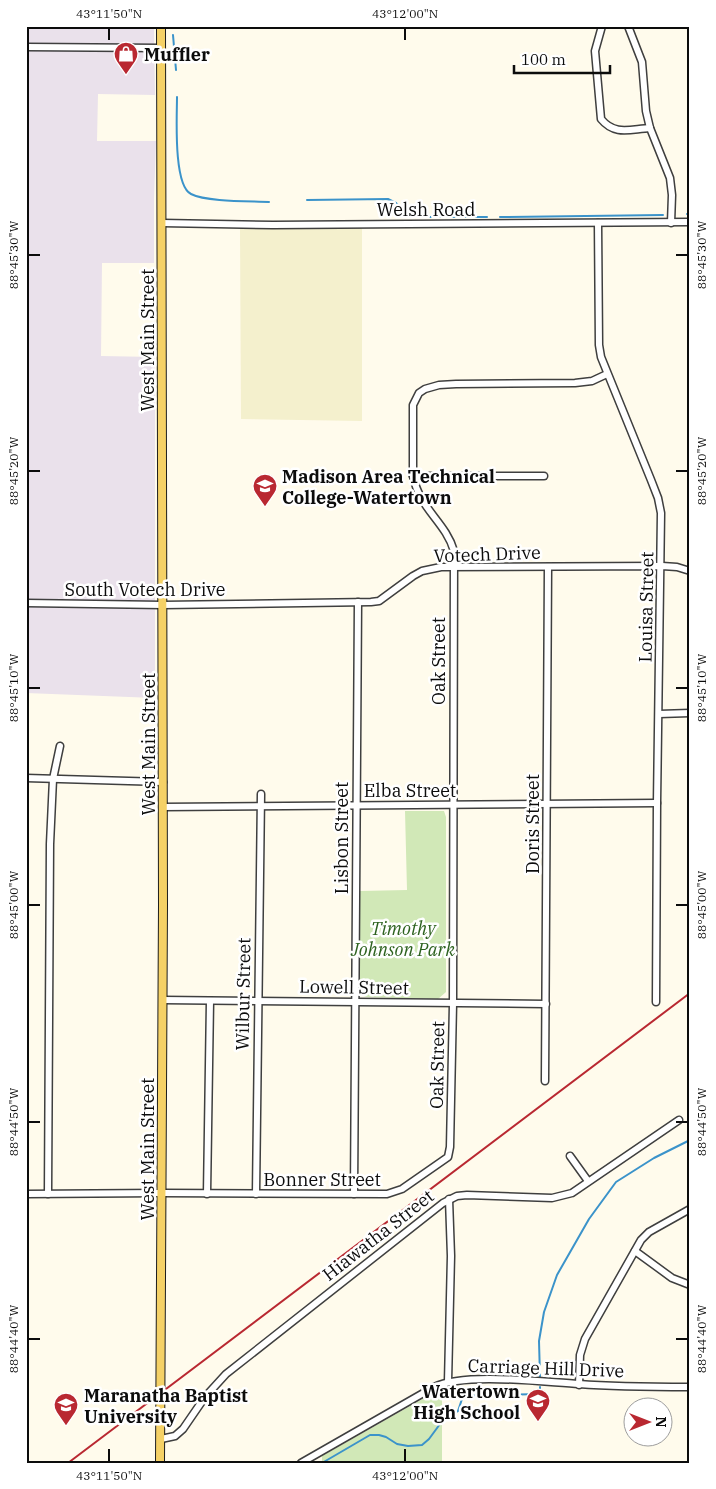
<svg xmlns="http://www.w3.org/2000/svg" width="716" height="1489" viewBox="0 0 716 1489" font-family="'IBM Plex Serif',serif">
  <style>
    .industrial { fill: #eae1eb }
    .farmland { fill: #f4f0cd }
    .green { fill: #d1e8b7 }
    .lines { fill: none; stroke-linecap: round; stroke-linejoin: round }
    .stream { stroke: #3b93ca; stroke-width: 2 }
    .minor-casing { stroke: #3f3f3f; stroke-width: 9 }
    .major-casing { stroke: #1d1d1d; stroke-width: 10 }
    .minor { stroke: #fff; stroke-width: 6 }
    .major { stroke: #f5d166; stroke-width: 8 }
    .rail { stroke: #b92831; stroke-width: 2 }
    .ticks { fill: none; stroke: #0c0c0c; stroke-width: 2 }
    .labels { text-anchor: middle; dominant-baseline: central; stroke-width: 5; stroke-linejoin: round; paint-order: stroke }
    .poi-label { font-size: 18px; font-weight: bold; fill: #0c0c0c; stroke: #fff; text-anchor: start }
    .street-label { font-size: 18px; fill: #0c0c0c; stroke: #fff }
    .park-label { font-size: 18px; font-style: italic; fill: #2d621f; stroke: #fff }
    .neatline { fill: none; stroke: #0c0c0c; stroke-width: 2 }
    .ticks-label { font-size: 12px; text-anchor: middle; fill: #0c0c0c }
  </style>
  <rect width="100%" height="100%" fill="#fffbec"/>
  <polygon class="industrial" points="26,26 154,26 155,95 98,94 97,141 156,141 154,199 154,263 102,263 101,356 155,357 155,698 26,693"/>
  <polygon class="farmland" points="240,227 362,227 362,421 241,419"/>
  <g class="green">
    <polygon points="405,811 444,811 446,817 446,992 438,999 367,997 363,996 360,991 360,891 407,890"/>
    <polygon points="442,1388 442,1463 322,1463 322,1456"/>
  </g>
  <g class="lines">
    <g class="stream">
      <polyline points="173,35 176,70"/>
      <path d="M177,97C177,115 173,185 191,194C207,202 250,201 269,202"/>
      <polyline points="307,200 388,199 396,203 403,210"/>
      <polyline points="687,214 690,214"/>
      <polyline points="428,217 487,217"/>
      <polyline points="500,217 663,215"/>
      <polyline points="540,1377 539,1341 544,1312 557,1275 589,1219 616,1182 654,1158 690,1140"/>
      <polyline points="322,1463 370,1435 379,1435 386,1437 397,1444 408,1446 422,1445 429,1439 440,1424 458,1411 463,1396 540,1394 540,1387"/>
    </g>
    <defs>
      <g id="minor">
        <path d="M602,26L595,51L601,119C615,136 630,129 650,128"/>
        <polyline points="628,26 642,62 646,111 650,128 670,178 672,195 671,223"/>
        <polyline points="26,47 161,48"/>
        <polyline points="162,223 273,225 690,222"/>
        <polyline points="598,223 599,345 601,357 651,480 658,498 661,513 657,803 656,1002"/>
        <polyline points="413,476 544,476"/>
        <polyline points="26,603 163,605 371,602 379,601 413,576 422,571 441,567 662,566 677,567 690,571"/>
        <polyline points="659,714 690,713"/>
        <polyline points="26,778 163,782"/>
        <polyline points="163,807 657,803"/>
        <polyline points="163,1000 546,1004"/>
        <polyline points="545,1081 548,567"/>
        <polyline points="570,1156 588,1181"/>
        <path d="M26,1194L162,1193L387,1194L402,1189L448,1157L450,1147L453,1004L454,551C445,521 420,510 413,476V405L419,393L425,389L439,385L456,384L575,383L592,381L607,374"/>
        <polyline points="48,1194 50,844 53,779 60,746"/>
        <polyline points="207,1194 210,1001"/>
        <polyline points="256,1194 261,794"/>
        <polyline points="354,1194 358,602"/>
        <polyline points="635,1251 672,1278 690,1285"/>
        <polyline points="448,1382 451,1256 449,1199"/>
        <polyline points="579,1385 580,1355 585,1339 641,1240 649,1232 690,1209"/>
        <polyline points="161,1439 175,1436 183,1429 205,1397 226,1374 443,1203 457,1196 467,1195 552,1198 572,1193 679,1120"/>
        <path d="M301,1463L434,1387C465,1372 542,1382 579,1384C616,1387 653,1387 690,1387"/>
      </g>
      <polyline id="major" points="160,1463 163,904 161,26"/>
    </defs>
    <use href="#minor" class="minor-casing"/>
    <use href="#major" class="major-casing"/>
    <use href="#minor" class="minor"/>
    <use href="#major" class="major"/>
    <polyline class="rail" points="68,1463 690,993"/>
  </g>
  <path class="ticks" d="M109,28V40M405,28V40M28,255H40M676,255H688M28,471H40M676,471H688M28,688H40M676,688H688M28,905H40M676,905H688M28,1122H40M676,1122H688M28,1339H40M676,1339H688M109,1449V1462M405,1449V1462"/>
  <defs>
    <symbol id="shop-pin" viewBox="-11 -11 22 30"><path d="M0 17L-7.5 6A9.5 9.5 0 1 1 7.5 6Z" fill="#b92831" stroke="#fff"/><path d="M-5-2.5h2.3a2.7 3.5 0 0 1 5.4 0H5L5.5 6h-11ZM-1.5-2.5h3a1.5 2.3 0 0 0-3 0Z" fill="#fff"/></symbol>
    <symbol id="university-pin" viewBox="-11 -11 22 30"><path d="M0 17L-7.5 6A9.5 9.5 0 1 1 7.5 6Z" fill="#b92831" stroke="#fff"/><path d="M0-5L7-2L0 1L-7-2ZM-4 1L0 2.5L4 1V4Q0 6-4 4Z" fill="#fff"/></symbol>
    <symbol id="school-pin" viewBox="-11 -11 22 30"><path d="M0 17L-7.5 6A9.5 9.5 0 1 1 7.5 6Z" fill="#b92831" stroke="#fff"/><path d="M0-5L7-2L0 1L-7-2ZM-4 1L0 2.5L4 1V4Q0 6-4 4Z" fill="#fff"/></symbol>
  </defs>
  <g fill-rule="evenodd">
    <use href="#shop-pin" x="112" y="40" width="28" height="38"/>
    <use href="#university-pin" x="251" y="472" width="28" height="38"/>
    <use href="#school-pin" x="524" y="1387" width="28" height="38"/>
    <use href="#university-pin" x="52" y="1391" width="28" height="38"/>
  </g>
  <g class="labels">
    <g class="poi-label">
      <text x="144" y="54">Muffler</text>
      <text x="282" y="476">Madison Area Technical<tspan x="282" dy="21">College-Watertown</tspan></text>
      <text x="520" y="1391" text-anchor="end">Watertown<tspan x="520" dy="21">High School</tspan></text>
      <text x="84" y="1395">Maranatha Baptist<tspan x="84" dy="21">University</tspan></text>
    </g>
    <g class="street-label">
      <text x="426" y="209">Welsh Road</text>
      <text transform="translate(147 340) rotate(-90)">West Main Street</text>
      <text transform="translate(487 554) rotate(-2)">Votech Drive</text>
      <text x="145" y="589">South Votech Drive</text>
      <text transform="translate(646 607) rotate(-89)">Louisa Street</text>
      <text transform="translate(438 661) rotate(-90)">Oak Street</text>
      <text transform="translate(148 744) rotate(-90)">West Main Street</text>
      <text x="410" y="790">Elba Street</text>
      <text transform="translate(532 824) rotate(-90)">Doris Street</text>
      <text transform="translate(341 838) rotate(-90)">Lisbon Street</text>
      <text transform="translate(354 987) rotate(1)">Lowell Street</text>
      <text transform="translate(243 994) rotate(-89)">Wilbur Street</text>
      <text transform="translate(437 1065) rotate(-89)">Oak Street</text>
      <text transform="translate(147 1149) rotate(-90)">West Main Street</text>
      <text x="322" y="1179">Bonner Street</text>
      <text transform="translate(378 1235) rotate(-38)">Hiawatha Street</text>
      <text transform="translate(546 1368) rotate(2)">Carriage Hill Drive</text>
    </g>
    <g class="park-label">
      <text x="403" y="928">Timothy<tspan x="403" dy="21">Johnson Park</tspan></text>
    </g>
  </g>
  <rect width="716" height="1489" fill="none" stroke="#ffffff" stroke-width="55"/>
  <g transform="translate(648 1422) rotate(90)"><circle r="24" fill="#ffffff" stroke="#9e9e9e"/>
  <path d="M0-4L9 19L0 12L-9 19Z" fill="#b92831"/>
  <text y="-8" font-size="14" font-weight="bold" text-anchor="middle" fill="#0c0c0c">N</text>
  </g>
  <path d="M514 65v8h96v-8" fill="none" stroke="#0c0c0c" stroke-width="2.5"/>
  <text x="521" y="65" font-size="15" fill="#0c0c0c" stroke="#ffffff" stroke-width="4" paint-order="stroke">100 m</text>
  <rect x="28" y="28" width="660" height="1434" class="neatline"/>
  <g class="ticks-label">
    <text x="109" y="18">43°11'50"N</text>
    <text x="405" y="18">43°12'00"N</text>
    <text transform="translate(702 255) rotate(-90)" y="4">88°45'30"W</text>
    <text transform="translate(14 255) rotate(-90)" y="4">88°45'30"W</text>
    <text transform="translate(14 471) rotate(-90)" y="4">88°45'20"W</text>
    <text transform="translate(702 471) rotate(-90)" y="4">88°45'20"W</text>
    <text transform="translate(702 688) rotate(-90)" y="4">88°45'10"W</text>
    <text transform="translate(14 688) rotate(-90)" y="4">88°45'10"W</text>
    <text transform="translate(14 905) rotate(-90)" y="4">88°45'00"W</text>
    <text transform="translate(702 905) rotate(-90)" y="4">88°45'00"W</text>
    <text transform="translate(702 1122) rotate(-90)" y="4">88°44'50"W</text>
    <text transform="translate(14 1122) rotate(-90)" y="4">88°44'50"W</text>
    <text transform="translate(702 1339) rotate(-90)" y="4">88°44'40"W</text>
    <text transform="translate(14 1339) rotate(-90)" y="4">88°44'40"W</text>
    <text x="109" y="1480">43°11'50"N</text>
    <text x="405" y="1480">43°12'00"N</text>
  </g>
</svg>
